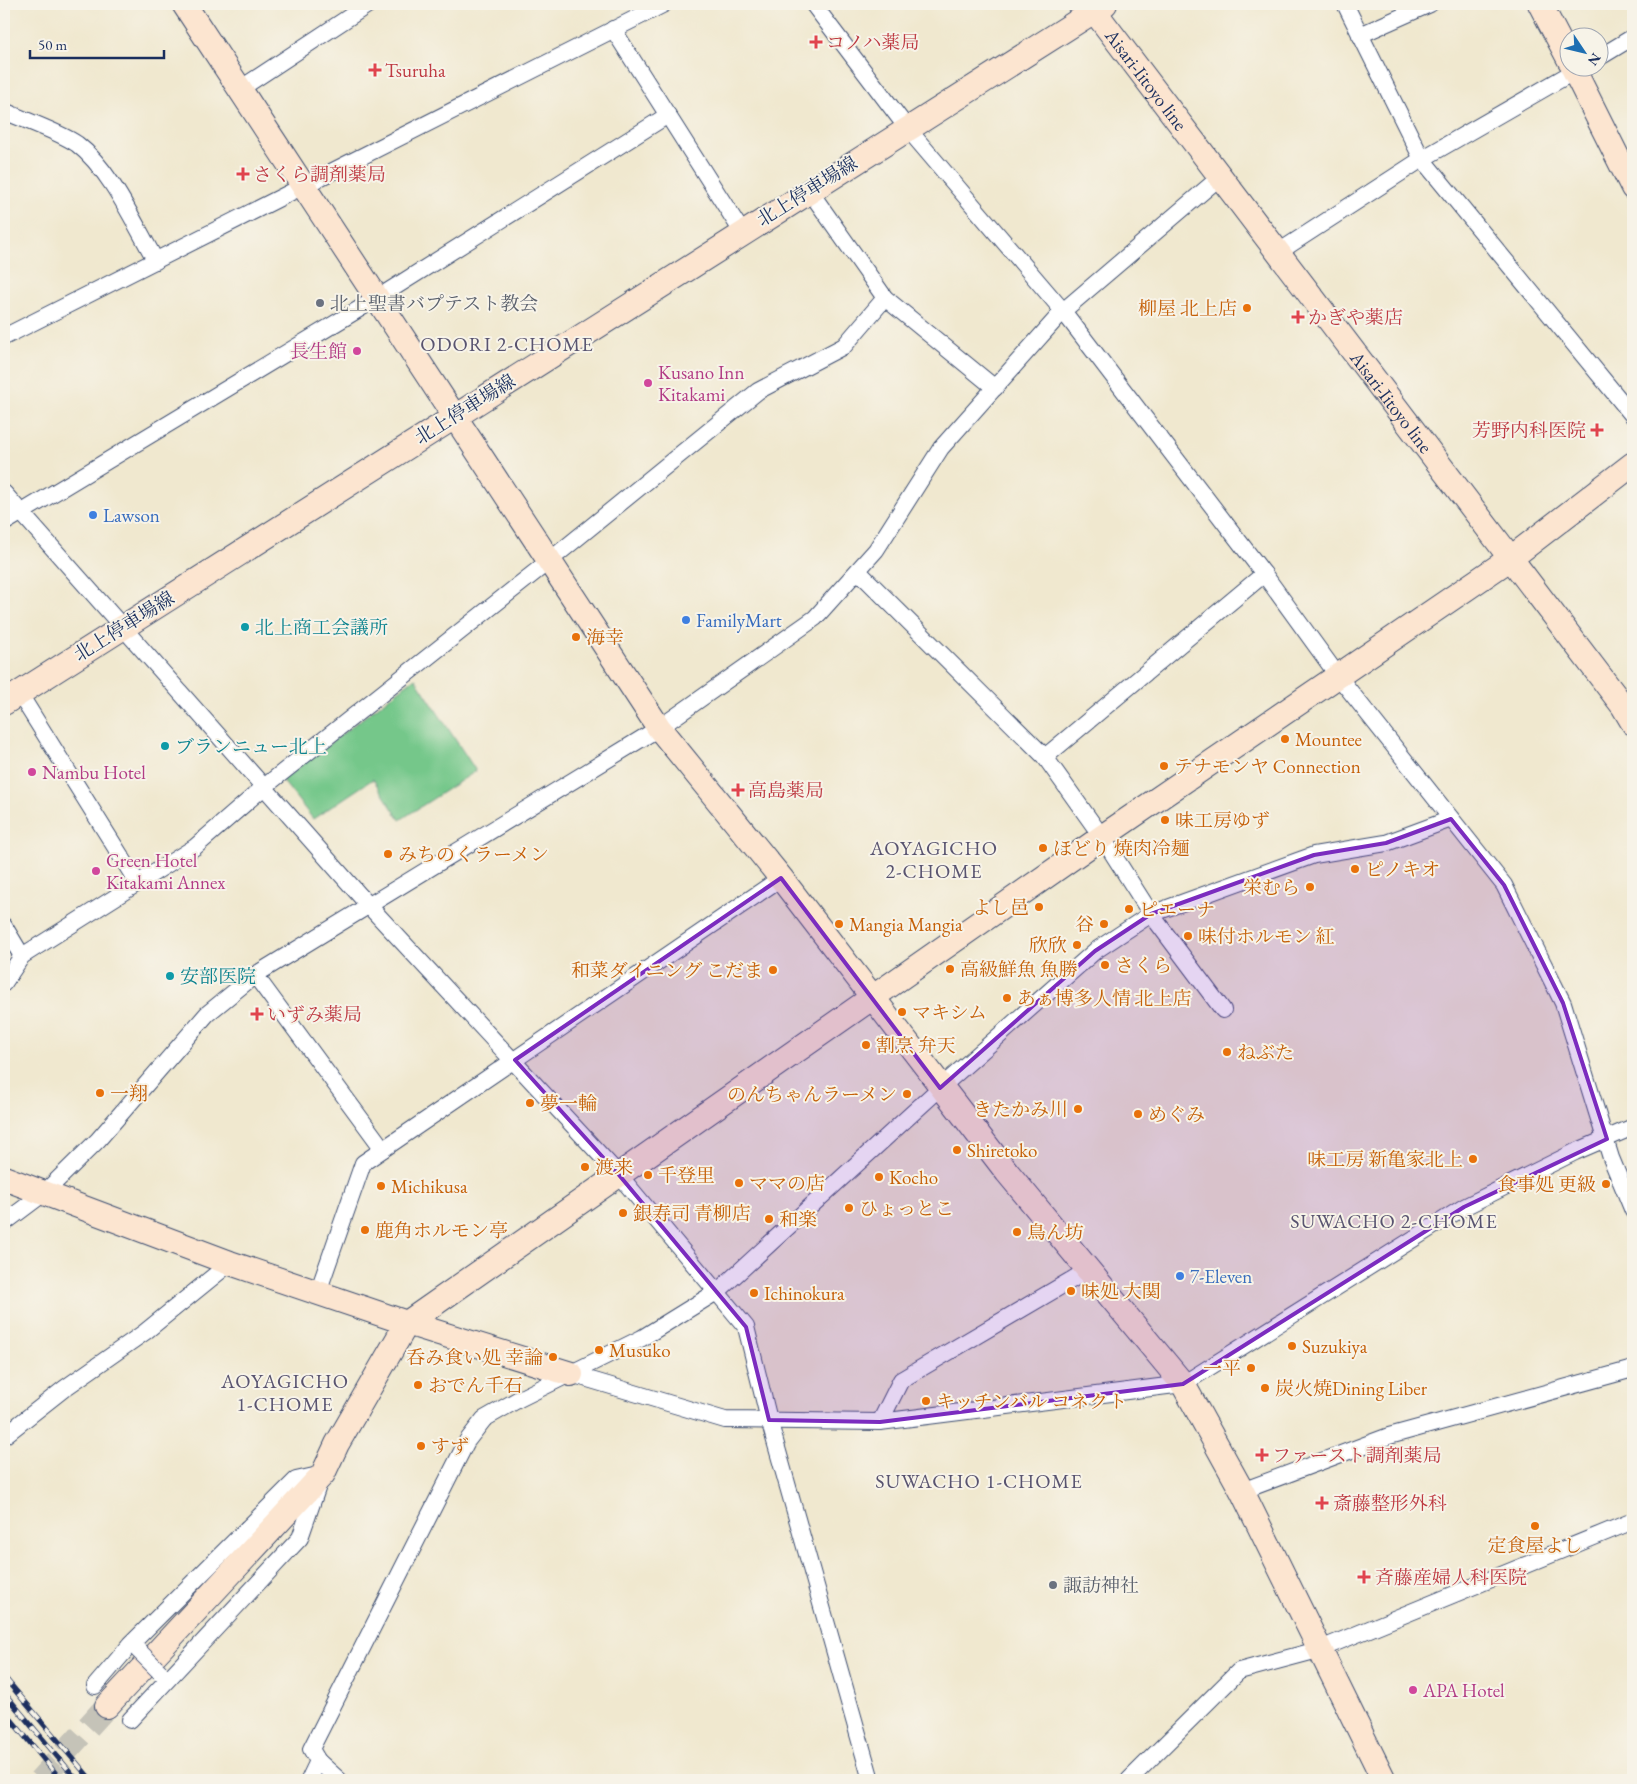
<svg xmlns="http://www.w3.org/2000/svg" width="1637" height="1784" viewBox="0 0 1637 1784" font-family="'EB Garamond','Noto Serif JP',serif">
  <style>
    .green { fill: #74c78a; stroke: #487b74 }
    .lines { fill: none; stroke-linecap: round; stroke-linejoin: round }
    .secondary-tunnel { stroke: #c5c3b8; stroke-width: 24; stroke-dasharray: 24 12; stroke-linecap: butt }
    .street-casing { stroke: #3b4b6f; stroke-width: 18 }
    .secondary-casing { stroke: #3b4b6f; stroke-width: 26 }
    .street { stroke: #fff; stroke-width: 16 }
    .secondary { stroke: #fce5d0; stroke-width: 24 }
    .rail-casing { stroke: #1b2f5e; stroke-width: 5.5 }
    .rail { stroke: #f7f3e8; stroke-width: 4; stroke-dasharray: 11; stroke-linecap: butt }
    .street-bridge-casing { stroke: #3b4b6f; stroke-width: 18; stroke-linecap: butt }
    .street-bridge { stroke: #fff; stroke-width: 16 }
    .marked { fill: #7b2cbf; fill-opacity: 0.2; stroke: #7b2cbf; stroke-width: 4; stroke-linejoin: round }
    .health-dot { fill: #e0444e; stroke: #f7f3e8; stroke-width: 2 }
    .worship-dot { fill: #6b7280; stroke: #f7f3e8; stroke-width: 2 }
    .food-dot { fill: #e8710a; stroke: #f7f3e8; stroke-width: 2 }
    .hotel-dot { fill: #d1479c; stroke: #f7f3e8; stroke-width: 2 }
    .shop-dot { fill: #3f7fe0; stroke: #f7f3e8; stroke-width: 2 }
    .culture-dot { fill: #0f9aa8; stroke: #f7f3e8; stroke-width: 2 }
    .labels { text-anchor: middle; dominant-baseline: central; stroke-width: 4; stroke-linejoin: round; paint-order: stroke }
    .health-label { font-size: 19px; fill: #be3a42; stroke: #f7f3e8; text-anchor: start }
    .street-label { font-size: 19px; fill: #1b2f5e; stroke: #f7f3e8 }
    .worship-label { font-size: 19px; fill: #5b616d; stroke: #f7f3e8; text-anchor: start }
    .food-label { font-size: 19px; fill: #c56008; stroke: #f7f3e8; text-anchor: start }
    .hotel-label { font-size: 19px; fill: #b23c85; stroke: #f7f3e8; text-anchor: start }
    .shop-label { font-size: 19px; fill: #366cbe; stroke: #f7f3e8; text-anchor: start }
    .culture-label { font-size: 19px; fill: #0d838f; stroke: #f7f3e8; text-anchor: start }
    .neighbourhood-label { font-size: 20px; letter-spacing: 1px; fill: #595470; stroke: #f7f3e8 }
  </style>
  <rect width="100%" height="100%" fill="#f7f3e8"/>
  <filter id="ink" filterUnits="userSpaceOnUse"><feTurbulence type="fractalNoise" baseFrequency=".02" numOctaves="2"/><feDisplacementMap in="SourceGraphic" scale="10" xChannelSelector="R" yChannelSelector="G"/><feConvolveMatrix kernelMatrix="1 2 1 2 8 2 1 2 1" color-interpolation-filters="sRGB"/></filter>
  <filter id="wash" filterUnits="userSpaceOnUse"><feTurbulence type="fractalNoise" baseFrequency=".0096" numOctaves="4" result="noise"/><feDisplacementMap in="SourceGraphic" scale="20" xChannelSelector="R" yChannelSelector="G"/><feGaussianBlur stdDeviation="1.12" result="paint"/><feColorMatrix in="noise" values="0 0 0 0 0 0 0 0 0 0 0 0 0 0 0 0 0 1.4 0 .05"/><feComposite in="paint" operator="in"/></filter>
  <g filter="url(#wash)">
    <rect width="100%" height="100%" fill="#f0e8cf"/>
    <polygon class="green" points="415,678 476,771 400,820 373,779 313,819 282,780"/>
  </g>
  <g filter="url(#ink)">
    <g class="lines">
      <polyline class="secondary-tunnel" points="40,1780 107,1706"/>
      <defs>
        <g id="street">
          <polyline points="813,4 907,128 1063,311 1264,574 1338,676 1504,885 1563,1003 1611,1158 1633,1211"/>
          <polyline points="1345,4 1422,159 1633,416"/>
          <polyline points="613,29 742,232"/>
          <polyline points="1360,35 1430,4"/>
          <polyline points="1600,57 1633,37"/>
          <polyline points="240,89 369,4"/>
          <path d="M4,111C24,120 60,132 77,144C111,170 135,225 156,261"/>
          <polyline points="809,190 885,298 995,388"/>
          <polyline points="1277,253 1422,159 1580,68"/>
          <polyline points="4,337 664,4"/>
          <polyline points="4,493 370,907 619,1175 746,1327 769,1420 871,1780"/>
          <polyline points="4,523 379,297 668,115"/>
          <polyline points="858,571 1045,757 1102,837 1151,914 1223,1010"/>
          <polyline points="19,693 137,882"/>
          <polyline points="1045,757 1264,574"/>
          <polyline points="4,926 22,956"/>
          <polyline points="255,975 383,1149"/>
          <polyline points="4,983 22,956 195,847 264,787 549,561 758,391 844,346 885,298"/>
          <polyline points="4,1223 44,1193 98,1140 207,1014 255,975 659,728 815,618 876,550 941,448 1063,311 1220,177"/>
          <polyline points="318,1292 363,1163 781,878"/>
          <polyline points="571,1374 725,1420 880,1422 1183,1384 1464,1207 1575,1152 1633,1127"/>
          <polyline points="880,1422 901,1380 1090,1269"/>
          <polyline points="4,1436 65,1388 145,1332 230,1263"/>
          <polyline points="1242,1491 1389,1436 1633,1369"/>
          <polyline points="95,1686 131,1644 296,1480 323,1474"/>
          <polyline points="130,1720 300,1538 319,1483"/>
          <polyline points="318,1761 339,1780"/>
          <polyline points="309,1780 318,1761 311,1749 467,1441 484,1419 519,1399 642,1338 718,1291 940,1088 1095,951 1151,914 1314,855 1386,843 1451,819"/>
          <polyline points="1129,1780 1239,1671 1318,1650 1633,1521"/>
        </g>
        <g id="secondary">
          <polyline points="184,4 659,728 781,878 1007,1172 1183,1384 1242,1491 1384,1780"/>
          <path id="s1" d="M1089,4L1623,706L1633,723"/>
          <polyline points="1540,4 1570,61"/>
          <polyline points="1573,68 1633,188"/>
          <polyline points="4,703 1105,4"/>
          <polyline points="4,1178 230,1263 407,1323 571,1374"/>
          <polyline points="107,1706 323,1474 337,1444 407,1323 1102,837 1511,558 1633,464"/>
        </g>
      </defs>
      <use href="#street" class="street-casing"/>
      <use href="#secondary" class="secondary-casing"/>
      <use href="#street" class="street"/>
      <use href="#secondary" class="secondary"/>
      <defs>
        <g id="rail">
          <polyline points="4,1677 91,1780"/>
          <polyline points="4,1693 77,1780"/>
          <polyline points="4,1711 61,1780"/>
        </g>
      </defs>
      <use href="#rail" class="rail-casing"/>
      <use href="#rail" class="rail"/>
      <defs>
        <polyline id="street-bridge" points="137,1649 160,1672"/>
      </defs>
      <use href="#street-bridge" class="street-bridge-casing"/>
      <use href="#street-bridge" class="street-bridge"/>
    </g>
  </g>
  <path class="marked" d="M1451,819L1504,885L1563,1003L1607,1139L1464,1207L1183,1384L880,1422L769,1420L746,1327L619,1175L515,1060L781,878L940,1088L1095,951L1151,914L1314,855L1386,843Z"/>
  <g class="health-dot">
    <path d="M813.5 34.5h5v5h5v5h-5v5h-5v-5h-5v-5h5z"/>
    <path d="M372.5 62.5h5v5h5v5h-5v5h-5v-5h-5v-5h5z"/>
    <path d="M240.5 166.5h5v5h5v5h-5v5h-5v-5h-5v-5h5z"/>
    <path d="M1295.5 309.5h5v5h5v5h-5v5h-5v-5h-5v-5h5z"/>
    <path d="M1594.5 422.5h5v5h5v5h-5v5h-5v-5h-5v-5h5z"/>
    <path d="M735.5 782.5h5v5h5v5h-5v5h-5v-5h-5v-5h5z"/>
    <path d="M254.5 1006.5h5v5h5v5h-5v5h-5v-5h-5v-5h5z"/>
    <path d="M1259.5 1447.5h5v5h5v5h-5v5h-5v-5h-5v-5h5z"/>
    <path d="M1319.5 1495.5h5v5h5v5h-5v5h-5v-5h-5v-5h5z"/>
    <path d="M1361.5 1569.5h5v5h5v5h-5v5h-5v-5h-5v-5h5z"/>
  </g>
  <g class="worship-dot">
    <circle cx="320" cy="303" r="5"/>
    <circle cx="1053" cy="1585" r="5"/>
  </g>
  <g class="food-dot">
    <circle cx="1247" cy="308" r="5"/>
    <circle cx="576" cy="637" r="5"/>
    <circle cx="1285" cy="739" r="5"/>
    <circle cx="1164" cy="766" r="5"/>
    <circle cx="1165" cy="820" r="5"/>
    <circle cx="1043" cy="848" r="5"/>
    <circle cx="388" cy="854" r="5"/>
    <circle cx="1355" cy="869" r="5"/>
    <circle cx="1310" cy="887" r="5"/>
    <circle cx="1039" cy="907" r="5"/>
    <circle cx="1129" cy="909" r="5"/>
    <circle cx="839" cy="924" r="5"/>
    <circle cx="1104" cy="924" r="5"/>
    <circle cx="1188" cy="936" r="5"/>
    <circle cx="1077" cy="945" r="5"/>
    <circle cx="1105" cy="965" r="5"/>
    <circle cx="950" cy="969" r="5"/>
    <circle cx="773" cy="970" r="5"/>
    <circle cx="1007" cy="998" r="5"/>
    <circle cx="902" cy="1012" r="5"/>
    <circle cx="866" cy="1045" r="5"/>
    <circle cx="1227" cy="1052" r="5"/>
    <circle cx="100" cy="1093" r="5"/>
    <circle cx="907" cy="1094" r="5"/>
    <circle cx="530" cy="1103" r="5"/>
    <circle cx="1078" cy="1109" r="5"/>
    <circle cx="1138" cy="1114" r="5"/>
    <circle cx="957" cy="1150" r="5"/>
    <circle cx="1473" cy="1159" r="5"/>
    <circle cx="585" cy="1167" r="5"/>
    <circle cx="648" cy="1175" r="5"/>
    <circle cx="879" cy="1177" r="5"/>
    <circle cx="739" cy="1183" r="5"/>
    <circle cx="1606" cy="1184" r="5"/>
    <circle cx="381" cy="1186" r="5"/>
    <circle cx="849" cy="1208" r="5"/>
    <circle cx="623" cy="1213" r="5"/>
    <circle cx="769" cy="1219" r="5"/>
    <circle cx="365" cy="1230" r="5"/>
    <circle cx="1017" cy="1232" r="5"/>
    <circle cx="1071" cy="1291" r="5"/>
    <circle cx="754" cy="1293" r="5"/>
    <circle cx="1292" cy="1346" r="5"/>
    <circle cx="599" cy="1350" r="5"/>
    <circle cx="553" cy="1357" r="5"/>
    <circle cx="1251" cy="1368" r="5"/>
    <circle cx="418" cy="1385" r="5"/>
    <circle cx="1265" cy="1388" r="5"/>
    <circle cx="926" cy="1401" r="5"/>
    <circle cx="421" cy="1446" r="5"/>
    <circle cx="1535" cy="1526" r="5"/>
  </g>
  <g class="hotel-dot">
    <circle cx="357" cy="351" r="5"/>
    <circle cx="648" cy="383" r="5"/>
    <circle cx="32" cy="772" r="5"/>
    <circle cx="96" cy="871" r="5"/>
    <circle cx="1413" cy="1690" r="5"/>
  </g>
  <g class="shop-dot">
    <circle cx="93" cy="515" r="5"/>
    <circle cx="686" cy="620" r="5"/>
    <circle cx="1180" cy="1276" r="5"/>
  </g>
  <g class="culture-dot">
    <circle cx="245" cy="627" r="5"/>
    <circle cx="165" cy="746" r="5"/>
    <circle cx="170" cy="976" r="5"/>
  </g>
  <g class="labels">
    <g class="health-label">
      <text x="826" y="42">コノハ薬局</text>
      <text x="385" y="70">Tsuruha</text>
      <text x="253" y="174">さくら調剤薬局</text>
      <text x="1308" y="317">かぎや薬店</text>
      <text x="1586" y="430" text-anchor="end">芳野内科医院</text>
      <text x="748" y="790">高島薬局</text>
      <text x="267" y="1014">いずみ薬局</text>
      <text x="1272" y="1455">ファースト調剤薬局</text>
      <text x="1333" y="1503">斎藤整形外科</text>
      <text x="1375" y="1577">斉藤産婦人科医院</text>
    </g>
    <g class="street-label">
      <text stroke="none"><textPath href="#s1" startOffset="95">Aisari-Iitoyo line</textPath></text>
      <text transform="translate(807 191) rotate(-32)">北上停車場線</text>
      <text stroke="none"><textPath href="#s1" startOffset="500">Aisari-Iitoyo line</textPath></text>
      <text transform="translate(465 409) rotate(-32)">北上停車場線</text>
      <text transform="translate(124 626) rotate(-32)">北上停車場線</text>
    </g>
    <g class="worship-label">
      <text x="330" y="303">北上聖書バプテスト教会</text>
      <text x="1063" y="1585">諏訪神社</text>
    </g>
    <g class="food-label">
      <text x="1237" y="308" text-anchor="end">柳屋 北上店</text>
      <text x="586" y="637">海幸</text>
      <text x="1295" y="739">Mountee</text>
      <text x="1174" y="766">テナモンヤ Connection</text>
      <text x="1175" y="820">味工房ゆず</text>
      <text x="1053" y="848">ほどり 焼肉冷麺</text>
      <text x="398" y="854">みちのくラーメン</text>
      <text x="1365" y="869">ピノキオ</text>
      <text x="1300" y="887" text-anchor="end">栄むら</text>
      <text x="1029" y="907" text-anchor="end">よし邑</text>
      <text x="1139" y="909">ピエーナ</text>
      <text x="849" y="924">Mangia Mangia</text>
      <text x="1094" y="924" text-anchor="end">谷</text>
      <text x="1198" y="936">味付ホルモン 紅</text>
      <text x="1067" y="945" text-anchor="end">欣欣</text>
      <text x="1115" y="965">さくら</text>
      <text x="960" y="969">高級鮮魚 魚勝</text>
      <text x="763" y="970" text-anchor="end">和菜ダイニング こだま</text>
      <text x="1017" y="998">あぁ博多人情 北上店</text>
      <text x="912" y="1012">マキシム</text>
      <text x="876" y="1045">割烹 弁天</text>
      <text x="1237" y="1052">ねぶた</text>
      <text x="110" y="1093">一翔</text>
      <text x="897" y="1094" text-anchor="end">のんちゃんラーメン</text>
      <text x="540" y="1103">夢一輪</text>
      <text x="1068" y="1109" text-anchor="end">きたかみ川</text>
      <text x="1148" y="1114">めぐみ</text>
      <text x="967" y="1150">Shiretoko</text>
      <text x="1463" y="1159" text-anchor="end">味工房 新亀家北上</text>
      <text x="595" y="1167">渡来</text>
      <text x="658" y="1175">千登里</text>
      <text x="889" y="1177">Kocho</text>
      <text x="749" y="1183">ママの店</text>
      <text x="1596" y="1184" text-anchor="end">食事処 更級</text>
      <text x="391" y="1186">Michikusa</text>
      <text x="859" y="1208">ひょっとこ</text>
      <text x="633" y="1213">銀寿司 青柳店</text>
      <text x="779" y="1219">和楽</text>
      <text x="375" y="1230">鹿角ホルモン亭</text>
      <text x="1027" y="1232">鳥ん坊</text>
      <text x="1081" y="1291">味処 大関</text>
      <text x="764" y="1293">Ichinokura</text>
      <text x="1302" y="1346">Suzukiya</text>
      <text x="609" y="1350">Musuko</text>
      <text x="543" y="1357" text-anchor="end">呑み食い処 幸論</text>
      <text x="1241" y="1368" text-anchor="end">一平</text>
      <text x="428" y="1385">おでん千石</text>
      <text x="1275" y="1388">炭火焼Dining Liber</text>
      <text x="936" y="1401">キッチンバル コネクト</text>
      <text x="431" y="1446">すず</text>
      <text x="1535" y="1545" text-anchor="middle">定食屋よし</text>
    </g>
    <g class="hotel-label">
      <text x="347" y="351" text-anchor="end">長生館</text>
      <text x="658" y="372">Kusano Inn<tspan x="658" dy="22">Kitakami</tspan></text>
      <text x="42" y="772">Nambu Hotel</text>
      <text x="106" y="860">Green Hotel<tspan x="106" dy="22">Kitakami Annex</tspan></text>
      <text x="1423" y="1690">APA Hotel</text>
    </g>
    <g class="shop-label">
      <text x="103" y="515">Lawson</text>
      <text x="696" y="620">FamilyMart</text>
      <text x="1190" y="1276">7-Eleven</text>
    </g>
    <g class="culture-label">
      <text x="255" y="627">北上商工会議所</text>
      <text x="175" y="746">ブランニュー北上</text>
      <text x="180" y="976">安部医院</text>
    </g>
    <g class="neighbourhood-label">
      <text x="507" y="344">ODORI 2-CHOME</text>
      <text x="934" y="848">AOYAGICHO<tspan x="934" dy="23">2-CHOME</tspan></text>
      <text x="1394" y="1221">SUWACHO 2-CHOME</text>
      <text x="285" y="1381">AOYAGICHO<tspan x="285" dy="23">1-CHOME</tspan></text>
      <text x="979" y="1481">SUWACHO 1-CHOME</text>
    </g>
  </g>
  <rect width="1637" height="1784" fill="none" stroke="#f7f3e8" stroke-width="20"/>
  <g transform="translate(1584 52) rotate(125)"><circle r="24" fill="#f7f3e8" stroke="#9fa5b1"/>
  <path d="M0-4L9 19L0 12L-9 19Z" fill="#1f6fb2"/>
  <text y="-8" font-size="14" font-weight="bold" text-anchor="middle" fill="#1b2f5e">N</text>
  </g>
  <path d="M30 50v8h134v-8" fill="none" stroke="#1b2f5e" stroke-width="2.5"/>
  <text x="38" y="50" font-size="15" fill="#1b2f5e" stroke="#f7f3e8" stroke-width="4" paint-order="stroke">50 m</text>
</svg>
